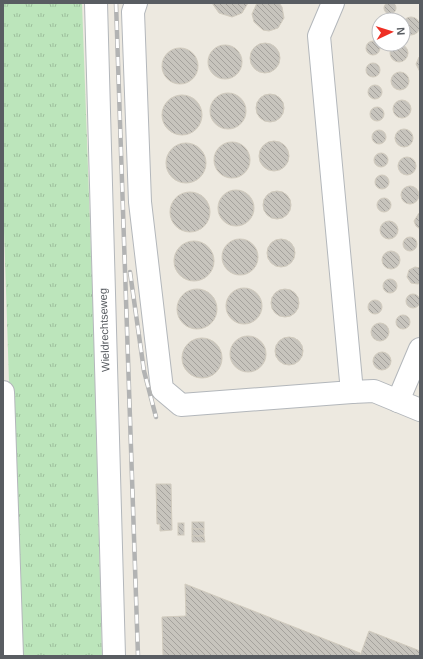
<svg xmlns="http://www.w3.org/2000/svg" width="423" height="659" viewBox="0 0 423 659" font-family="Arial,sans-serif">
  <style>
    .grass { fill: url(#grass-tufts) }
    .building { fill: url(#building-back-hatch); stroke: #d1cbbe }
    .lines { fill: none; stroke-linecap: round; stroke-linejoin: round }
    .minor-casing { stroke: #b3b7bb; stroke-width: 24 }
    .minor { stroke: #fff; stroke-width: 22 }
    .rail-casing { stroke: #b2b3b3; stroke-width: 4.5 }
    .rail { stroke: #fff; stroke-width: 3; stroke-dasharray: 9; stroke-linecap: butt }
    .labels { text-anchor: middle; dominant-baseline: central; stroke-width: 3; stroke-linejoin: round; paint-order: stroke }
    .street-label { font-size: 11px; fill: #595d62; stroke: #fff }
  </style>
  <defs>
    <pattern id="grass-tufts" width="24" height="20" patternUnits="userSpaceOnUse"><rect width="24" height="20" fill="#bce5bb"/><path d="M3 7l-1-3M5 7V3M7 7l1-3M15 17l-1-3M17 17v-4M19 17l1-3" fill="none" stroke="#9cbd9b"/></pattern>
    <pattern id="building-back-hatch" width="6" height="6" patternUnits="userSpaceOnUse"><rect width="6" height="6" fill="#c7c4bd"/><path d="M-1 5l2 2M0 0l6 6M5-1l2 2" fill="none" stroke="#a5a29d"/></pattern>
  </defs>
  <rect width="100%" height="100%" fill="#ede9e0"/>
  <polygon class="grass" points="3,3 82,3 93,306 102,656 18,656 3,199"/>
  <g class="building">
    <circle cx="390" cy="8" r="6"/>
    <polygon points="212,3 248,3 242,13 232,17 219,13"/>
    <polygon points="257,3 279,3 282,7 284,18 278,28 269,31 263,30 254,22 252,14"/>
    <circle cx="411" cy="26" r="9"/>
    <polygon points="379,21 379,35 374,28"/>
    <circle cx="373" cy="48" r="7"/>
    <circle cx="265" cy="58" r="15"/>
    <circle cx="399" cy="53" r="9"/>
    <circle cx="225" cy="62" r="17"/>
    <circle cx="180" cy="66" r="18"/>
    <polygon points="419,57 420,57 420,72 416,64"/>
    <circle cx="373" cy="70" r="7"/>
    <circle cx="400" cy="81" r="9"/>
    <circle cx="375" cy="92" r="7"/>
    <circle cx="228" cy="111" r="18"/>
    <circle cx="270" cy="108" r="14"/>
    <circle cx="182" cy="115" r="20"/>
    <circle cx="402" cy="109" r="9"/>
    <circle cx="377" cy="114" r="7"/>
    <circle cx="404" cy="138" r="9"/>
    <circle cx="379" cy="137" r="7"/>
    <circle cx="274" cy="156" r="15"/>
    <circle cx="232" cy="160" r="18"/>
    <circle cx="186" cy="163" r="20"/>
    <circle cx="381" cy="160" r="7"/>
    <circle cx="407" cy="166" r="9"/>
    <circle cx="382" cy="182" r="7"/>
    <circle cx="410" cy="195" r="9"/>
    <circle cx="236" cy="208" r="18"/>
    <circle cx="277" cy="205" r="14"/>
    <circle cx="190" cy="212" r="20"/>
    <circle cx="384" cy="205" r="7"/>
    <polygon points="419,213 420,213 420,229 416,226 414,221"/>
    <circle cx="389" cy="230" r="9"/>
    <circle cx="410" cy="244" r="7"/>
    <circle cx="240" cy="257" r="18"/>
    <circle cx="281" cy="253" r="14"/>
    <circle cx="194" cy="261" r="20"/>
    <circle cx="391" cy="260" r="9"/>
    <polygon points="415,267 420,268 420,283 418,284 411,283 407,277 409,270"/>
    <circle cx="390" cy="286" r="7"/>
    <circle cx="244" cy="306" r="18"/>
    <circle cx="285" cy="303" r="14"/>
    <circle cx="197" cy="309" r="20"/>
    <circle cx="413" cy="301" r="7"/>
    <circle cx="375" cy="307" r="7"/>
    <circle cx="403" cy="322" r="7"/>
    <circle cx="380" cy="332" r="9"/>
    <circle cx="248" cy="354" r="18"/>
    <circle cx="289" cy="351" r="14"/>
    <circle cx="202" cy="358" r="20"/>
    <circle cx="382" cy="361" r="9"/>
    <polygon points="156,484 171,484 172,530 160,531 160,524 157,524"/>
    <rect x="192" y="522" width="12" height="7"/>
    <rect x="178" y="523" width="6" height="12"/>
    <rect x="192" y="529" width="12" height="7"/>
    <polygon points="192,536 204,536 205,542 192,542"/>
    <polygon points="185,584 360,653 360,656 163,656 162,617 186,616"/>
    <polygon points="369,631 420,651 420,656 360,656"/>
  </g>
  <g class="lines">
    <defs>
      <g id="minor">
        <polyline points="96,3 114,656"/>
        <polyline points="136,3 133,12 140,202 162,389 181,405 352,392 319,36 333,3"/>
        <polyline points="3,392 12,656"/>
        <polyline points="352,392 374,391 420,410"/>
        <polyline points="398,401 420,349"/>
      </g>
    </defs>
    <use href="#minor" class="minor-casing"/>
    <use href="#minor" class="minor"/>
    <defs>
      <g id="rail">
        <polyline points="116,3 138,656"/>
        <polyline points="130,272 144,371 156,417"/>
      </g>
    </defs>
    <use href="#rail" class="rail-casing"/>
    <use href="#rail" class="rail"/>
  </g>
  <g class="labels">
    <g class="street-label">
      <text transform="translate(104 330) rotate(-92)">Wieldrechtseweg</text>
    </g>
  </g>
  <rect width="423" height="659" fill="none" stroke="#595d62" stroke-width="8"/>
  <g transform="translate(391 32) rotate(86)"><circle r="19" fill="#ffffff" stroke="#bdbec0"/>
  <path d="M0-3L7 15L0 10L-7 15Z" fill="#ee2f24"/>
  <text y="-6" font-size="11" font-weight="bold" text-anchor="middle" fill="#595d62">N</text>
  </g>
</svg>
